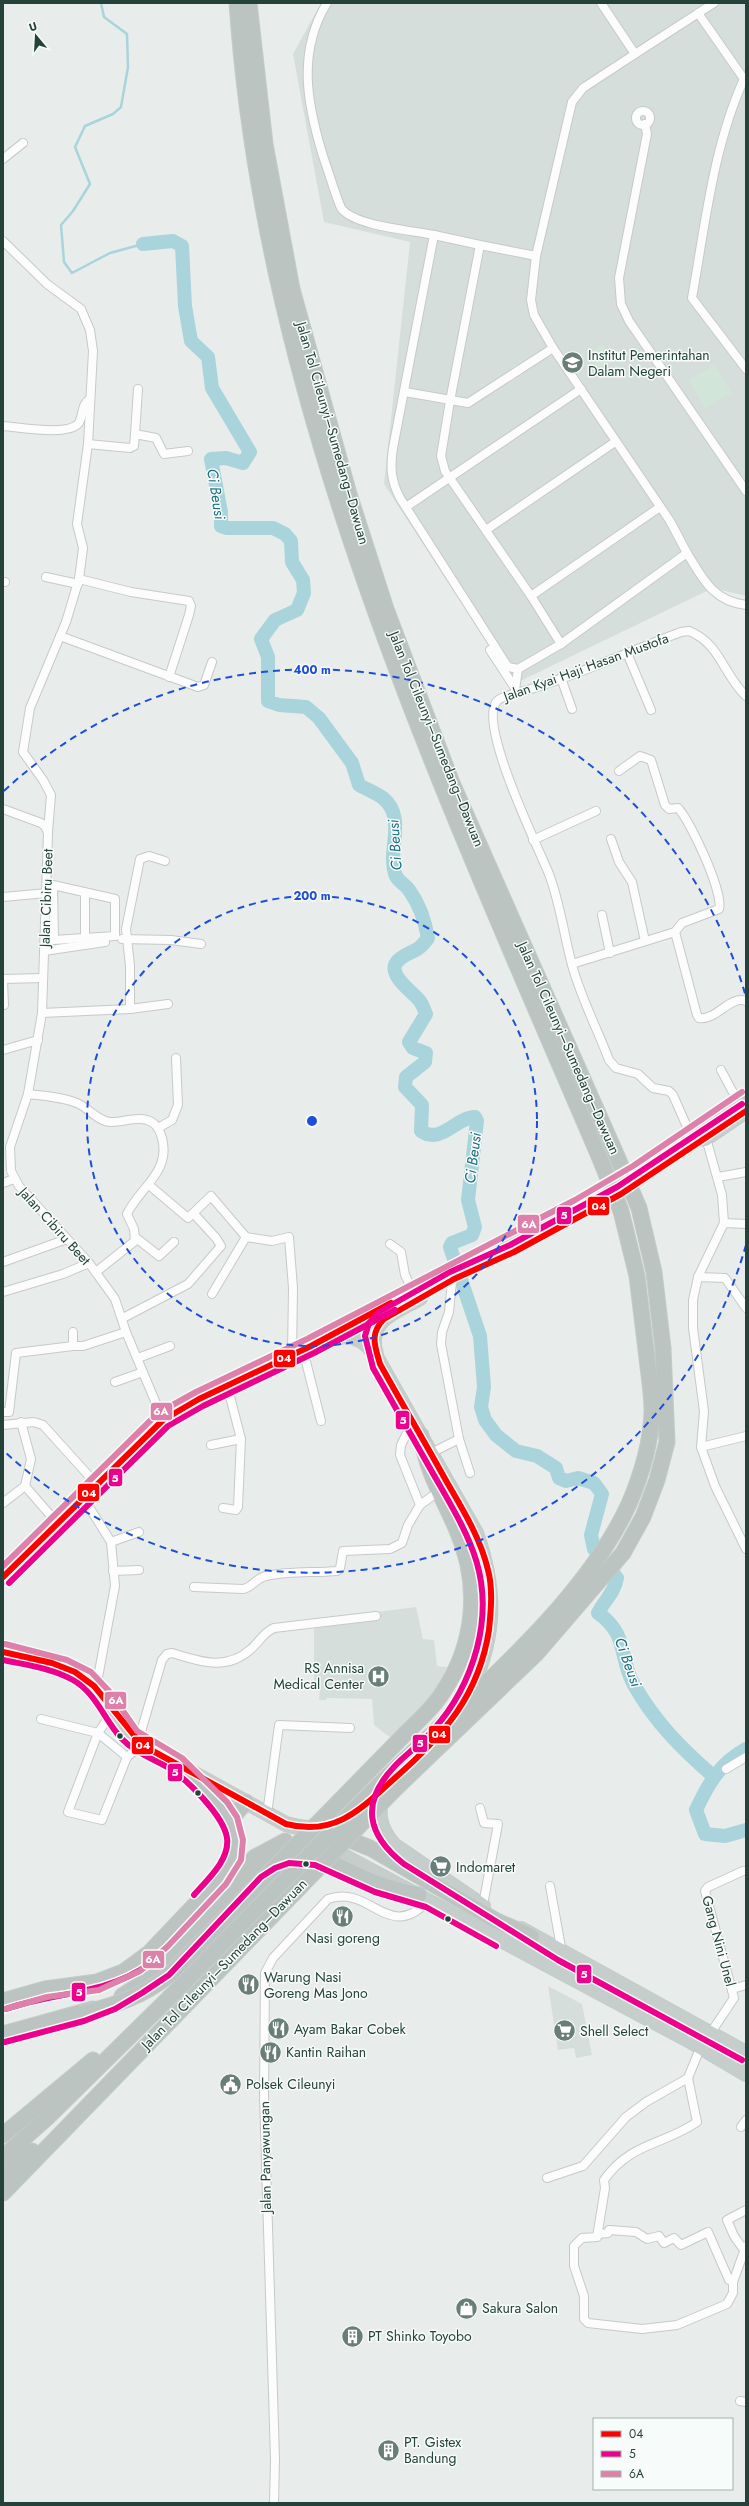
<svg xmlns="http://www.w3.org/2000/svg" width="749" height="2506" viewBox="0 0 749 2506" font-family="Jost,sans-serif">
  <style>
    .built { fill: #d6dedb }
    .green { fill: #d1e6d8 }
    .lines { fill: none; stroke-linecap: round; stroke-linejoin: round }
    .stream { stroke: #a9d4db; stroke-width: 2.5 }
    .river { stroke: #a9d4db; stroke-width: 14 }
    .minor-casing { stroke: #c5cac8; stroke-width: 10 }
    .trunk-casing { stroke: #c3ccc9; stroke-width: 16 }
    .motorway-casing { stroke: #c3ccc9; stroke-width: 17 }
    .minor { stroke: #fcfcfc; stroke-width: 8 }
    .trunk { stroke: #c6cecc; stroke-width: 14 }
    .motorway { stroke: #bcc4c2; stroke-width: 15 }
    .motorway-bridge-casing { stroke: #c3ccc9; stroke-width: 17; stroke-linecap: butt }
    .motorway-bridge { stroke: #bcc4c2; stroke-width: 15 }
    .bus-1-casing { stroke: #f7fbf9; stroke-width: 9 }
    .bus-2-casing { stroke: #f7fbf9; stroke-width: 9 }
    .bus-3-casing { stroke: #f7fbf9; stroke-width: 9 }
    .bus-1 { stroke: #f00; stroke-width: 6 }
    .bus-2 { stroke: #ec008c; stroke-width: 6 }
    .bus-3 { stroke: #dd81aa; stroke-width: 6 }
    .ring { fill: none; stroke: #1d4ed8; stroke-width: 2; stroke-dasharray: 7 5 }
    .bus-dot { fill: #24423a; stroke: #f7fbf9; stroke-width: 1.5 }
    .labels { text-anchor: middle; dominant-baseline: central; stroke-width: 3; stroke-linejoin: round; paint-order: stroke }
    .poi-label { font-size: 14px; fill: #24423a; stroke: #f7fbf9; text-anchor: start }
    .street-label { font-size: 14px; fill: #24423a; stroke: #f7fbf9 }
    .water-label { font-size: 15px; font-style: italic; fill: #1c6f80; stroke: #f7fbf9 }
    .centre { fill: #1d4ed8; stroke: #f7fbf9; stroke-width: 2 }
    .ring-label { font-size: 12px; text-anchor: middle; font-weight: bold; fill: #1d4ed8; stroke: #f7fbf9; stroke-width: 3; stroke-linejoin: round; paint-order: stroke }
    .line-badge { stroke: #f7fbf9; stroke-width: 1.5 }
    .badge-label { font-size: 11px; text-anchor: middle; font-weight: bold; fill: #fff }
  </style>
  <rect width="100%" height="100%" fill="#e8edeb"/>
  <g class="built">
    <polygon points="321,3 746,3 746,596 713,588 514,684 384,484 410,242 324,222 293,54"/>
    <polygon points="416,1607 423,1639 434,1640 437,1666 447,1667 436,1698 395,1741 374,1725 372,1699 327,1698 326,1700 319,1700 320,1686 314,1686 314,1620"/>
    <polygon points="548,1986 582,2004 592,2055 576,2058 574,2048 558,2050"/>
  </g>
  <g class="green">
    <polygon points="603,345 612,359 598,368 589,354"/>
    <polygon points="715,365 731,393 705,408 689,380"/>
  </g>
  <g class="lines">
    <polyline class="stream" points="101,3 104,17 127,34 128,67 121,107 113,114 85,126 75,147 90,184 73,211 61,225 64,262 72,273 110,253 143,244"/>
    <g class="river">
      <path d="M143,244L173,241L182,246L185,306L191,341L208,357L212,388L250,452L243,463L226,458L211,459L221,512V526L227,528H273L285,534L291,541L292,562L303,580L304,593L297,610L275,620L261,639L268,657V701L279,705L306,707L319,718L352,763L359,785C366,789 376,793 383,798C407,818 387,849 395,874C398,882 405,884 409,890C420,905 425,920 428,938C417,953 414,949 401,958C382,972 411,990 419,1000C422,1003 424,1009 426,1014L409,1042L413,1048L426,1053L425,1062L406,1077L405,1087L422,1105L421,1131C441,1145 456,1117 475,1117L477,1121L468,1200L475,1227L472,1235L452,1243L450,1247L480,1336L484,1387L481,1407L485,1420L496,1435L516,1451L537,1456L556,1468L559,1478L566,1481L578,1478L594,1483L602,1494L591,1535L594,1549L617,1578C615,1592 604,1601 598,1613C629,1635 618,1656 634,1685C655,1722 681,1748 713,1776"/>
      <path d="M746,1749C720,1763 708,1784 696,1810L705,1834L725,1836L746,1830"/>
    </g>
    <defs>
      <g id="minor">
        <path d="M327,3C297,52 307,104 323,156C329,173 334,191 341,208C354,226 410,230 434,235"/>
        <polyline points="601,3 635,54 714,3"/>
        <path d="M698,13L744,79C713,147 705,226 692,298L746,369"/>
        <polyline points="635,54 583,88 572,102 536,256 531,300 534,315 553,348 670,521 687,553"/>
        <circle cx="643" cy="118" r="7"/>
        <polyline points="645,124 647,134 619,278 621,304 629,321 746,491"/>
        <polyline points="3,159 23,143"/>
        <polyline points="3,241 47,284 81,309 90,330 93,351 88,444 77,524 83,548 79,579 66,622 30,708 23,752 43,780 51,795 48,832"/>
        <path d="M480,245L434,235L393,448C390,467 391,481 400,498L508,667L518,669L561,644"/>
        <path d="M536,256L480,245L450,401L441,456L445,471L531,596L561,644L687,553C703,579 713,601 746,605"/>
        <polyline points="405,392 468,403 553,348"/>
        <path d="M3,426C20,427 66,436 78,424C84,417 80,405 90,399"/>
        <polyline points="135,434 138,389"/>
        <polyline points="88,444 130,448 134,446 135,434 156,438 164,454 188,451"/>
        <polyline points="406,507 581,389"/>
        <polyline points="486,530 615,442"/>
        <polyline points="46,577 78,584"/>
        <polyline points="79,579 131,592 189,601 191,606 189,615 169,677"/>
        <polyline points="3,582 5,582"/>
        <polyline points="531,596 660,507"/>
        <polyline points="60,636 198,687 204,685 212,662"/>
        <polyline points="490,650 515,688"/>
        <polyline points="627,653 651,710"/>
        <polyline points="561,678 572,709"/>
        <polyline points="515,690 518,669"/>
        <path d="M619,771L640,756L651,760L665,805L669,809L678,808C690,820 724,893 719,909L682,923L675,932L697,1015L699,1018C716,1021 730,995 746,1001"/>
        <polyline points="3,809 41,823 45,826 48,833 42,1013 28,1094 10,1147 11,1171 19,1186 89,1263 115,1299 126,1332 163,1420"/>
        <polyline points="611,839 619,862 632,882 645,941"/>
        <polyline points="533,840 596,811"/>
        <polyline points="85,893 85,938"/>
        <polyline points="3,897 47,893"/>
        <polyline points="602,915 610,953"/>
        <polyline points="122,939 171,940 201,944"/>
        <polyline points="45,940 54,940 53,885 115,899 115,936 54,940"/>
        <polyline points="44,951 105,942"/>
        <polyline points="572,964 675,932"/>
        <polyline points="3,979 43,978"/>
        <polyline points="3,981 4,1005"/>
        <polyline points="130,1009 130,966 126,929 140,859 149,856 165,861"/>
        <polyline points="42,1013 130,1009 168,1004"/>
        <polyline points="3,1050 38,1040"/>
        <polyline points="721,1070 739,1104"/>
        <path d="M28,1094C44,1096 64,1097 79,1104C89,1109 98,1121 110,1122C122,1123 135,1116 147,1120C155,1122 160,1130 162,1138C171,1172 140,1187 127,1214L134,1229L135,1241L96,1272"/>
        <polyline points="158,1128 172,1120 178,1105 176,1058"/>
        <path d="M691,1136L673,1095L669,1091L653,1088L638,1074L616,1068L609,1060C597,1028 581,998 572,965C564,935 560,903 549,874C538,847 477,723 497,701C501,696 525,691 531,689C582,673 631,651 681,632L689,631C720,643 724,676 746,696"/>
        <polyline points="706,1138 722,1195 724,1223 698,1277 693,1300 693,1328 704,1411 701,1447 715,1486 746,1549"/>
        <polyline points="718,1177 746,1172"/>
        <polyline points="3,1183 14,1179"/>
        <polyline points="149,1185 188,1218 211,1196 246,1237 272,1241 289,1237 293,1288 292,1355"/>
        <polyline points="724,1223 746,1224"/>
        <polyline points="135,1237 159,1256 174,1242"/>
        <polyline points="390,1244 401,1252 405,1275 413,1291"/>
        <polyline points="3,1262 67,1239"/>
        <polyline points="698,1277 725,1278 746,1308"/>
        <polyline points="3,1292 63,1274 89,1263"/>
        <polyline points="212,1294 246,1237"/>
        <polyline points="123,1318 188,1284 221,1246 216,1238 194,1214"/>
        <polyline points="73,1346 83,1346 126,1332"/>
        <polyline points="303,1350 321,1421"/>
        <polyline points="138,1358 170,1346"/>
        <polyline points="115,1382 143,1372"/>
        <polyline points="3,1412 9,1412 16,1353 73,1346 73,1332"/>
        <polyline points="413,1421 401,1445 400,1455 420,1505"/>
        <polyline points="21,1422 31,1459 25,1486 58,1524"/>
        <polyline points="3,1425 34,1422 43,1425 98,1486"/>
        <polyline points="459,1439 470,1473"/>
        <polyline points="211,1445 241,1439"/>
        <polyline points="701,1447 746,1436"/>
        <polyline points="431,1453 459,1439 441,1344 442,1332 449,1312 452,1281"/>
        <polyline points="84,1499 111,1542 115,1586 96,1688"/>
        <polyline points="3,1503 25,1486"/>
        <polyline points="223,1508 236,1510 238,1507 241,1439 227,1385"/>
        <polyline points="111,1542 139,1532"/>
        <polyline points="113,1571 139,1570"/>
        <path d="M194,1587L243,1589C253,1587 256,1578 266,1576C290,1571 313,1573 337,1571L340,1568L343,1551L390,1549L402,1543L408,1525L420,1505L438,1492"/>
        <polyline points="113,1711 98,1733 68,1812 102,1820 127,1757 142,1745"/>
        <polyline points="41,1719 98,1733 127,1757"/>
        <path d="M138,1742L162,1660L167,1654L172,1653C200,1662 227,1671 251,1649C259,1642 264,1632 274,1628L376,1616"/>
        <polyline points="726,1769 746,1757"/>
        <polyline points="480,1808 484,1823 498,1824 483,1905"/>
        <polyline points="267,1814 279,1725 350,1728"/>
        <polyline points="550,1886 562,1953"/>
        <polyline points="732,1989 746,1985"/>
        <polyline points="710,2034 734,1998 705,1891 708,1887 743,1871"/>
        <path d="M688,2078L697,2122C664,2145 631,2142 604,2180L605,2188L597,2237L582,2238L574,2246V2266L584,2296V2319L588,2323L642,2329L677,2325L727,2304L733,2293V2282L746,2246"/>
        <polyline points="741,2127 746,2120"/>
        <polyline points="547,2178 583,2166 626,2117 646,2102 688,2078 701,2046"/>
        <polyline points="598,2234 608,2233 609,2230 636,2232 647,2239 659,2236 664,2243 674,2238 681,2245 708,2232 729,2280 733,2282"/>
        <polyline points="744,2250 734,2236 727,2220 746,2210"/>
        <polyline points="740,2401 746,2402"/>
        <path d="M274,2503L275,2459L264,2096L265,1973L273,1958L328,1899C371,1884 388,1944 429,1900"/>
      </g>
      <g id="trunk">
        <polyline points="705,1139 746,1111"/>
        <polyline points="333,1334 579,1207 637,1173 746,1099"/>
        <path d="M303,1350C331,1338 353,1325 374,1353L476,1533C498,1594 495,1643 465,1701"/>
        <path d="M376,1354C365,1320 396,1312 420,1298"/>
        <polyline points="3,1577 163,1420 199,1399 311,1346"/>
        <path d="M3,1652C32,1659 73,1663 94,1686C112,1705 122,1728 142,1745L286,1824C306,1830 325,1830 344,1820"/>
        <path d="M382,1798C376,1816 382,1832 394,1845L483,1906"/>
        <polyline points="325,1846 692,2042 746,2074"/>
        <polyline points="521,1929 746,2053"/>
      </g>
      <g id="motorway">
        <path d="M237,3C265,412 442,789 601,1161"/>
        <polyline points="249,3 265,144 292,289 349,494 386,609 452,783 616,1154"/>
        <polyline points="639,1208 654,1272 663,1348"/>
        <polyline points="621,1211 637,1276 646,1350"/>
        <path d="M406,1733C418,1721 432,1709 441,1695C476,1644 481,1584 456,1528C442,1496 426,1470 421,1435"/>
        <polyline points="230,1820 246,1802"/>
        <polyline points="345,1838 370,1848 497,1921 531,1936"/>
        <polyline points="223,1889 255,1857 285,1841"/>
        <path d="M122,1996L163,1969L256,1871C294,1839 326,1861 364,1878C381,1886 400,1891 419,1895"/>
        <polyline points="3,2001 45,1989 97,1982 123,1972 149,1953 226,1872 235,1850 234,1830 230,1820 221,1808 177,1764"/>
        <polyline points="3,2034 93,2009"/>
        <polyline points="3,2135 93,2060"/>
        <polyline points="3,2157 47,2118 175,1992"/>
        <polyline points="3,2177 32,2151"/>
        <polyline points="3,2193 174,2017"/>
      </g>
    </defs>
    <use href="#minor" class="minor-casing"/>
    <use href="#trunk" class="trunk-casing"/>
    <use href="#motorway" class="motorway-casing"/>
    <use href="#minor" class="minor"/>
    <use href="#trunk" class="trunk"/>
    <use href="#motorway" class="motorway"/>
    <defs>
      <g id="motorway-bridge">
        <polyline points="616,1154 639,1208"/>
        <polyline points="601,1161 621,1211"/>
        <path d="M175,1992C245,1921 314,1849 385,1779C465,1700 582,1607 629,1504C641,1476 651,1442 652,1412C652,1391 648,1370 646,1350"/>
        <path d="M81,2014C114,2005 143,1997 169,1975L406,1733"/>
        <polyline points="174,2017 394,1790 537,1653 623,1553 643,1517 657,1480 667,1442 663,1348"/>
      </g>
    </defs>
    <use href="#motorway-bridge" class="motorway-bridge-casing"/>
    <use href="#motorway-bridge" class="motorway-bridge"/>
    <defs>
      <g id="bus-1">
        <polyline points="3,1577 163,1420 199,1399 311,1346 391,1303"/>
        <path d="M3,1652L52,1663L75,1672L94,1686L142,1745L286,1824C336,1837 362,1808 396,1777C444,1735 479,1695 489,1630C491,1610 493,1589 488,1570C480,1536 461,1507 444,1477C423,1439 401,1402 380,1364C375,1346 369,1334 384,1319L454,1279L514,1252L621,1194L746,1111"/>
      </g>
      <g id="bus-2">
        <path d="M742,1104L617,1187L510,1245L450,1272L379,1312L369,1323L365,1336L373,1368C392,1402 412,1436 431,1470C466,1532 496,1574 477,1648C469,1678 454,1707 433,1730C421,1744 406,1754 394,1767C360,1803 367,1835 404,1864L558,1960L742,2060"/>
        <polyline points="9,1583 168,1426 203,1406 314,1353 395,1310"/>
        <path d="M3,1660C26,1665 52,1668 73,1680C96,1693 104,1719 121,1738C134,1752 151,1758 167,1767C186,1778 224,1816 227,1838C230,1860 207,1880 194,1895"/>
        <path d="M6,2009C54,1992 105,1995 148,1965"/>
        <polyline points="5,2042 84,2021 115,2009 142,1993 169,1975 261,1877 275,1868 289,1863 315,1865 375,1892 426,1907 496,1946"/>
      </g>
      <g id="bus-3">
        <polyline points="3,1566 158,1413 196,1392 307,1339 575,1200 633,1166 742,1092"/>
        <polyline points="5,1644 67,1660 91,1672 109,1691 137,1731 182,1758 227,1802 237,1817 243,1840 241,1860 226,1884 168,1946 140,1971 99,1990 47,1997 5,2009"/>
      </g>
    </defs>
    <use href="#bus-1" class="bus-1-casing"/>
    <use href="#bus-2" class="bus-2-casing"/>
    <use href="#bus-3" class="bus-3-casing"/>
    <use href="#bus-1" class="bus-1"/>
    <use href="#bus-2" class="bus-2"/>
    <use href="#bus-3" class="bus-3"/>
  </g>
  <g class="ring">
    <circle cx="312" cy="1121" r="225"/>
    <path d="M746 1245A451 451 0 0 1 4 1451M4 791A451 451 0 0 1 746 997"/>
  </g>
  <defs>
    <symbol id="university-disc" viewBox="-11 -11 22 22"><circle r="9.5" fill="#697e78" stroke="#f7fbf9"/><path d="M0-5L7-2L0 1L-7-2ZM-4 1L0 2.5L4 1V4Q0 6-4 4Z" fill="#fff"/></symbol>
    <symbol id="hospital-disc" viewBox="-11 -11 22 22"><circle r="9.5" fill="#697e78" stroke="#f7fbf9"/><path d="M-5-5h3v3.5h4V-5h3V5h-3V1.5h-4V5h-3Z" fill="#fff"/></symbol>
    <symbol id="supermarket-disc" viewBox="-11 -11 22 22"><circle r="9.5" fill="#697e78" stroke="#f7fbf9"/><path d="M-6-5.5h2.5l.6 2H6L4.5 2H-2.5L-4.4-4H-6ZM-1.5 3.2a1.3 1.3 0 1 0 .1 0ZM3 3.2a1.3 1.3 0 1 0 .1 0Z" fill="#fff"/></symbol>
    <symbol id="restaurant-disc" viewBox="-11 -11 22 22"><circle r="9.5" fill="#697e78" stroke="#f7fbf9"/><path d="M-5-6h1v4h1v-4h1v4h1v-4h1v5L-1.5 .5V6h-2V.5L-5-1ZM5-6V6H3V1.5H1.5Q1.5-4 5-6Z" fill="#fff"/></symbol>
    <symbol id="civic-disc" viewBox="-11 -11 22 22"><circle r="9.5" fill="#697e78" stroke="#f7fbf9"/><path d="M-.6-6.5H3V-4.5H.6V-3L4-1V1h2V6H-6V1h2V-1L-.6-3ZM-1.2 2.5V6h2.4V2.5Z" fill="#fff"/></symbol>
    <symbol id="shop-disc" viewBox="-11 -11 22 22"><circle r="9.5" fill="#697e78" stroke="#f7fbf9"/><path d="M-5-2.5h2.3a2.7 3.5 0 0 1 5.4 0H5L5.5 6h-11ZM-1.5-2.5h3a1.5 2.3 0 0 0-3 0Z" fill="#fff"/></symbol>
    <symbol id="building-disc" viewBox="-11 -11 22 22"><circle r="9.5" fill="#697e78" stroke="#f7fbf9"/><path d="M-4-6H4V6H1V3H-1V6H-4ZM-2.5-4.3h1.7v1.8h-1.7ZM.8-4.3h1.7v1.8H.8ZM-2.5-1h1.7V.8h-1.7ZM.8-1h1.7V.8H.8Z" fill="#fff"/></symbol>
  </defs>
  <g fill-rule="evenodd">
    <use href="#university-disc" x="560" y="350" width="25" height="25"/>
    <use href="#hospital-disc" x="366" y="1664" width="25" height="25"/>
    <use href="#supermarket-disc" x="428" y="1854" width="25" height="25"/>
    <use href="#restaurant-disc" x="330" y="1904" width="25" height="25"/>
    <use href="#restaurant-disc" x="236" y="1972" width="25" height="25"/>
    <use href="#restaurant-disc" x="266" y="2016" width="25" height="25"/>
    <use href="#supermarket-disc" x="552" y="2018" width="25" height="25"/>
    <use href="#restaurant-disc" x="258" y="2040" width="25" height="25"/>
    <use href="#civic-disc" x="218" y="2072" width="25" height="25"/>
    <use href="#shop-disc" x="454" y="2296" width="25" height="25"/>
    <use href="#building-disc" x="340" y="2324" width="25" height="25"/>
    <use href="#building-disc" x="376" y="2438" width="25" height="25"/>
  </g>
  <g class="bus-dot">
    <circle cx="120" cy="1736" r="3.5"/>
    <circle cx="198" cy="1793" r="3.5"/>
    <circle cx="306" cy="1864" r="3.5"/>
    <circle cx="448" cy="1919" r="3.5"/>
  </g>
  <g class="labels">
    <g class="poi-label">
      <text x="588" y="355">Institut Pemerintahan<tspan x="588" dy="16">Dalam Negeri</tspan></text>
      <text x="364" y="1668" text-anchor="end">RS Annisa<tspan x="364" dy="16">Medical Center</tspan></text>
      <text x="456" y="1867">Indomaret</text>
      <text x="343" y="1938" text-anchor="middle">Nasi goreng</text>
      <text x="264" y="1977">Warung Nasi<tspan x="264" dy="16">Goreng Mas Jono</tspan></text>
      <text x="294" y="2029">Ayam Bakar Cobek</text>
      <text x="580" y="2031">Shell Select</text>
      <text x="286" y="2052">Kantin Raihan</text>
      <text x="246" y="2084">Polsek Cileunyi</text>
      <text x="482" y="2308">Sakura Salon</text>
      <text x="368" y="2336">PT Shinko Toyobo</text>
      <text x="404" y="2442">PT. Gistex<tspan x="404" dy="16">Bandung</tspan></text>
    </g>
    <g class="street-label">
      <text transform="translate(333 433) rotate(74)">Jalan Tol Cileunyi–Sumedang–Dawuan</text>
      <text transform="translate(586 667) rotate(-20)">Jalan Kyai Haji Hasan Mustofa</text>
      <text transform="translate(437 739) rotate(68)">Jalan Tol Cileunyi–Sumedang–Dawuan</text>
      <text transform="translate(46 898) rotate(-88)">Jalan Cibiru Beet</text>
      <text transform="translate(569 1048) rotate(66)">Jalan Tol Cileunyi–Sumedang–Dawuan</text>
      <text transform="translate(55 1226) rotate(48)">Jalan Cibiru Beet</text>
      <text transform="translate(719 1941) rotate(75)">Gang Nini Unel</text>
      <text transform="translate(224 1964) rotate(-46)">Jalan Tol Cileunyi–Sumedang–Dawuan</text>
      <text transform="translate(265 2157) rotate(-91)">Jalan Panyawungan</text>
    </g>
    <g class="water-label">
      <text transform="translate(216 494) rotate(81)">Ci Beusi</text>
      <text transform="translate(395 845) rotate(-94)">Ci Beusi</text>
      <text transform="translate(473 1158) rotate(-83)">Ci Beusi</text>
      <text transform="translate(628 1662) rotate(70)">Ci Beusi</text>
    </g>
  </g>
  <circle cx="312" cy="1121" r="6" class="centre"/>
  <g class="ring-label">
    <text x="312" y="674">400 m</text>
    <text x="312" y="900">200 m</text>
  </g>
  <g class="line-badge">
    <rect x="587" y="1196" width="23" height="20" rx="4" fill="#f00"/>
    <rect x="556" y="1206" width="16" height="19" rx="4" fill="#ec008c"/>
    <rect x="517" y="1214" width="23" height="20" rx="4" fill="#dd81aa"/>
    <rect x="273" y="1349" width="23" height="19" rx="4" fill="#f00"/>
    <rect x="150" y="1402" width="23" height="19" rx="4" fill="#dd81aa"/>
    <rect x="395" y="1410" width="15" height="20" rx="4" fill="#ec008c"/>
    <rect x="108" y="1468" width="15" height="19" rx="4" fill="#ec008c"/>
    <rect x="77" y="1483" width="23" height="19" rx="4" fill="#f00"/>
    <rect x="104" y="1691" width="23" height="19" rx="4" fill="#dd81aa"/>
    <rect x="428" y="1725" width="23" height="19" rx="4" fill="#f00"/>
    <rect x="412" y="1734" width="16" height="19" rx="4" fill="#ec008c"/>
    <rect x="131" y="1736" width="23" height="19" rx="4" fill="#f00"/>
    <rect x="167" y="1763" width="16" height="19" rx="4" fill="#ec008c"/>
    <rect x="142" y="1950" width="23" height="19" rx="4" fill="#dd81aa"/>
    <rect x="576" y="1964" width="16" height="20" rx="4" fill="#ec008c"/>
    <rect x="71" y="1982" width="15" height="20" rx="4" fill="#ec008c"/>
  </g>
  <g class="badge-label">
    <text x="599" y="1210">04</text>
    <text x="564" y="1219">5</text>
    <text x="529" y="1228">6A</text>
    <text x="284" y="1362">04</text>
    <text x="161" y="1415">6A</text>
    <text x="403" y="1424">5</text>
    <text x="115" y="1482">5</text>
    <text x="89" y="1497">04</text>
    <text x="116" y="1704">6A</text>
    <text x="439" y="1738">04</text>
    <text x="420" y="1747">5</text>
    <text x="143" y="1749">04</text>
    <text x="175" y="1776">5</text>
    <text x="153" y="1963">6A</text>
    <text x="584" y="1978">5</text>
    <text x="79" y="1996">5</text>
  </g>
  <rect width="749" height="2506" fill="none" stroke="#24423a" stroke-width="8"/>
  <rect x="593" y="2418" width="140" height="72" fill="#f7fbf9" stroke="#a3b1ad"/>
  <rect x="601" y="2431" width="20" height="6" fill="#ff0000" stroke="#a3b1ad"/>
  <text x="629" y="2438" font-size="12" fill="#24423a">04</text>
  <rect x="601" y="2451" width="20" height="6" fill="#ec008c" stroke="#a3b1ad"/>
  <text x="629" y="2458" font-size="12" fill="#24423a">5</text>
  <rect x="601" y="2471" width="20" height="6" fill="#dd81aa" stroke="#a3b1ad"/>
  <text x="629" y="2478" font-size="12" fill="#24423a">6A</text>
  <g transform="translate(36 36) rotate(342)" stroke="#f7fbf9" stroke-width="3" paint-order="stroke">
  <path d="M0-3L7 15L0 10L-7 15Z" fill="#24423a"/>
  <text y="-6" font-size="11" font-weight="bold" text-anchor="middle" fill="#24423a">U</text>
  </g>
</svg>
